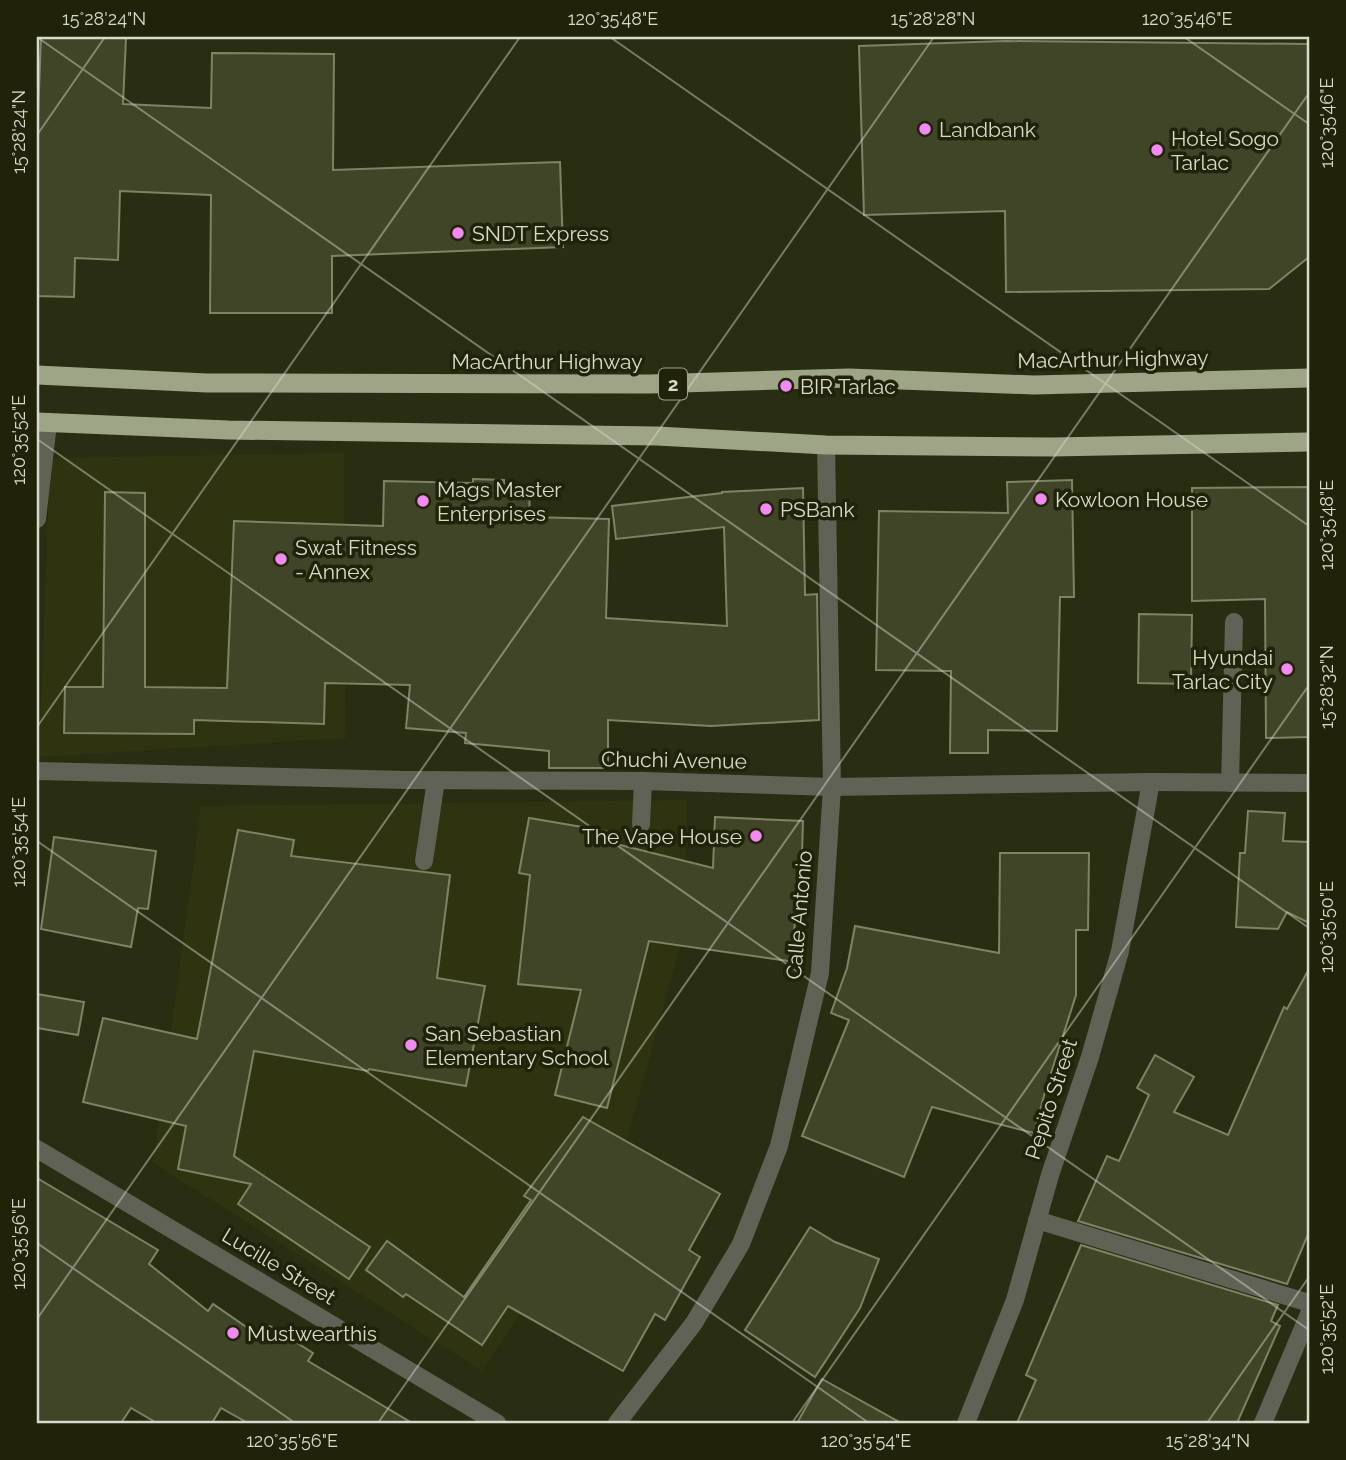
<svg xmlns="http://www.w3.org/2000/svg" width="1346" height="1460" viewBox="0 0 1346 1460" font-family="Raleway,sans-serif">
  <style>
    .built { fill: #2f330f }
    .building { fill: #404528; stroke: #7e8364; stroke-width: 2 }
    .lines { fill: none; stroke-linecap: round; stroke-linejoin: round }
    .service { stroke: #606255; stroke-width: 18 }
    .minor { stroke: #606255; stroke-width: 18 }
    .trunk { stroke: #9ea486; stroke-width: 19 }
    .ticks { fill: none; stroke: #d8dbcb; stroke-width: 2; stroke-opacity: 0.45 }
    .poi-dot { fill: #f18af4; stroke: #202308; stroke-width: 2.5 }
    .labels { text-anchor: middle; dominant-baseline: central; stroke-width: 7; stroke-linejoin: round; paint-order: stroke }
    .shield { fill: #202308; stroke: #a1a490; stroke-width: 2 }
    .shield-label { font-size: 19px; font-weight: bold; fill: #d8dbcb }
    .poi-label { font-size: 21px; fill: #d8dbcb; stroke: #202308; text-anchor: start }
    .street-label { font-size: 21px; fill: #d8dbcb; stroke: #202308 }
    .neatline { fill: none; stroke: #d8dbcb; stroke-width: 2.5 }
    .ticks-label { font-size: 18px; text-anchor: middle; fill: #d8dbcb }
  </style>
  <rect width="100%" height="100%" fill="#292d12"/>
  <g class="built">
    <polygon points="344,453 346,738 39,757 50,458"/>
    <polygon points="687,800 685,928 619,1170 482,1371 153,1163 201,806"/>
  </g>
  <g class="building">
    <polygon points="41,37 126,38 123,104 211,108 212,53 334,54 333,170 560,162 563,247 332,256 332,313 210,313 211,195 120,191 118,260 75,258 74,297 37,296 37,144"/>
    <polygon points="1005,41 1309,44 1309,257 1269,289 1006,292 1005,211 864,215 859,46"/>
    <polygon points="473,479 504,480 504,487 530,488 529,517 609,519 606,618 727,626 724,527 616,539 612,506 722,493 722,492 803,488 805,595 817,594 819,720 711,726 608,720 608,768 549,768 549,751 465,743 466,733 406,728 410,685 325,683 324,724 194,720 194,734 64,733 65,687 103,687 105,492 145,493 145,687 227,688 234,521 383,526 384,481 473,483"/>
    <polygon points="1072,480 1074,597 1060,597 1057,731 988,730 988,753 950,753 951,671 876,670 879,511 1008,513 1007,482"/>
    <polygon points="1309,487 1309,737 1266,738 1265,599 1192,601 1192,488"/>
    <polygon points="1139,614 1192,615 1191,684 1138,683"/>
    <polygon points="1248,811 1285,813 1283,841 1309,842 1309,923 1287,912 1278,929 1236,927 1240,853 1245,853"/>
    <polygon points="715,817 803,821 801,887 789,961 649,941 607,1108 555,1095 581,990 518,984 530,875 519,873 529,818 606,831 604,841 713,868"/>
    <polygon points="238,830 294,840 291,856 450,875 437,978 485,986 466,1086 369,1069 368,1071 254,1051 234,1156 370,1247 349,1279 238,1204 251,1184 178,1169 186,1126 83,1102 103,1018 197,1039"/>
    <polygon points="54,837 156,851 148,909 138,908 131,947 41,929"/>
    <polygon points="1000,853 1089,853 1088,930 1076,930 1076,995 1045,1092 1034,1133 932,1107 904,1177 802,1136 849,1020 831,1013 847,968 855,926 999,953"/>
    <polygon points="1309,969 1309,1232 1287,1284 1078,1221 1107,1156 1119,1161 1149,1095 1137,1088 1155,1055 1194,1077 1174,1112 1228,1135 1284,1007 1287,1009"/>
    <polygon points="37,994 84,1002 78,1035 37,1028"/>
    <polygon points="583,1117 720,1194 689,1250 700,1257 665,1320 655,1314 623,1371 508,1306 482,1345 406,1294 403,1297 366,1270 387,1241 464,1297 531,1200 524,1196"/>
    <polygon points="37,1178 158,1250 149,1264 208,1311 213,1304 262,1338 270,1326 313,1353 308,1361 412,1423 248,1423 221,1408 212,1423 157,1423 131,1408 121,1423 37,1423"/>
    <polygon points="810,1227 835,1242 879,1259 860,1308 815,1377 745,1330"/>
    <polygon points="1081,1245 1278,1305 1271,1321 1280,1326 1237,1423 1017,1423 1036,1380 1026,1375"/>
    <polygon points="822,1379 901,1423 797,1423"/>
  </g>
  <g class="lines">
    <g class="service">
      <polyline points="1230,783 1234,622"/>
      <polyline points="641,824 643,781"/>
      <polyline points="424,861 436,780"/>
    </g>
    <g class="minor">
      <polyline points="37,519 48,423"/>
      <polyline points="37,771 406,780 643,781 832,787 1151,782 1309,783"/>
      <polyline points="37,1149 497,1423"/>
      <polyline points="1037,1220 1309,1303"/>
      <polyline points="617,1423 694,1323 741,1244 779,1146 820,973 832,787 826,445"/>
      <polyline points="966,1423 1015,1300 1050,1175 1090,1057 1120,951 1151,782"/>
      <polyline points="1263,1423 1309,1314"/>
    </g>
    <g class="trunk">
      <polyline points="37,375 207,383 649,384 849,378 1034,385 1309,378"/>
      <polyline points="37,422 228,430 657,436 826,445 1053,447 1309,442"/>
    </g>
  </g>
  <path class="ticks" d="M37,37L1309,928M610,37L1309,526M1184,37L1309,124M37,135L105,37M37,439L1309,1330M37,727L520,37M37,841L869,1423M37,1243L295,1423M37,1319L934,37M378,1423L1309,93M792,1423L1309,685M1207,1423L1309,1277"/>
  <g class="poi-dot">
    <circle cx="925" cy="129" r="7"/>
    <circle cx="1157" cy="150" r="7"/>
    <circle cx="458" cy="233" r="7"/>
    <circle cx="786" cy="386" r="7"/>
    <circle cx="1041" cy="499" r="7"/>
    <circle cx="423" cy="501" r="7"/>
    <circle cx="766" cy="509" r="7"/>
    <circle cx="281" cy="559" r="7"/>
    <circle cx="1287" cy="669" r="7"/>
    <circle cx="756" cy="836" r="7"/>
    <circle cx="411" cy="1045" r="7"/>
    <circle cx="233" cy="1333" r="7"/>
  </g>
  <g class="labels">
    <rect class="shield" x="659" y="368.5" width="28" height="31" rx="5"/>
    <g class="shield-label">
      <text x="673" y="384">2</text>
    </g>
    <g class="poi-label">
      <text x="939" y="129">Landbank</text>
      <text x="1171" y="138">Hotel Sogo<tspan x="1171" dy="24">Tarlac</tspan></text>
      <text x="472" y="233">SNDT Express</text>
      <text x="800" y="386">BIR Tarlac</text>
      <text x="437" y="489">Mags Master<tspan x="437" dy="24">Enterprises</tspan></text>
      <text x="1055" y="499">Kowloon House</text>
      <text x="780" y="509">PSBank</text>
      <text x="295" y="547">Swat Fitness<tspan x="295" dy="24">- Annex</tspan></text>
      <text x="1273" y="657" text-anchor="end">Hyundai<tspan x="1273" dy="24">Tarlac City</tspan></text>
      <text x="742" y="836" text-anchor="end">The Vape House</text>
      <text x="425" y="1033">San Sebastian<tspan x="425" dy="24">Elementary School</tspan></text>
      <text x="247" y="1333">Mustwearthis</text>
    </g>
    <g class="street-label">
      <text transform="translate(1113 359) rotate(-1)">MacArthur Highway</text>
      <text x="547" y="361">MacArthur Highway</text>
      <text transform="translate(674 760) rotate(1)">Chuchi Avenue</text>
      <text transform="translate(799 915) rotate(-85)">Calle Antonio</text>
      <text transform="translate(1051 1099) rotate(-72)">Pepito Street</text>
      <text transform="translate(279 1266) rotate(31)">Lucille Street</text>
    </g>
  </g>
  <rect width="1346" height="1460" fill="none" stroke="#202308" stroke-width="77"/>
  <rect x="38" y="38" width="1270" height="1384" class="neatline"/>
  <g class="ticks-label">
    <text x="104" y="25">15°28'24"N</text>
    <text x="613" y="25">120°35'48"E</text>
    <text x="933" y="25">15°28'28"N</text>
    <text x="1187" y="25">120°35'46"E</text>
    <text transform="translate(1327 123) rotate(-90)" y="6">120°35'46"E</text>
    <text transform="translate(19 132) rotate(-90)" y="6">15°28'24"N</text>
    <text transform="translate(19 440) rotate(-90)" y="6">120°35'52"E</text>
    <text transform="translate(1327 525) rotate(-90)" y="6">120°35'48"E</text>
    <text transform="translate(1327 687) rotate(-90)" y="6">15°28'32"N</text>
    <text transform="translate(19 842) rotate(-90)" y="6">120°35'54"E</text>
    <text transform="translate(1327 927) rotate(-90)" y="6">120°35'50"E</text>
    <text transform="translate(19 1244) rotate(-90)" y="6">120°35'56"E</text>
    <text transform="translate(1327 1329) rotate(-90)" y="6">120°35'52"E</text>
    <text x="292" y="1447">120°35'56"E</text>
    <text x="866" y="1447">120°35'54"E</text>
    <text x="1208" y="1447">15°28'34"N</text>
  </g>
</svg>
